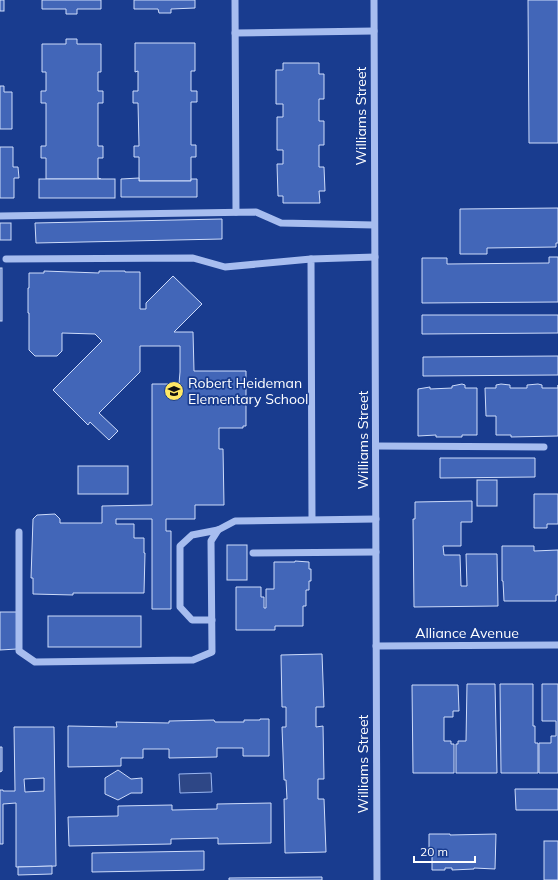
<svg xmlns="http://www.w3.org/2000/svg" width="558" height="880" viewBox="0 0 558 880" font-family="Mulish,sans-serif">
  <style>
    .water { fill: #2e4786; stroke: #9ab6f1 }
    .building { fill: #4266b8; stroke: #cddbfa; fill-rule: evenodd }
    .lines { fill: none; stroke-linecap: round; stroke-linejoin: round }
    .minor { stroke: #a7bdef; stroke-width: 7 }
    .labels { text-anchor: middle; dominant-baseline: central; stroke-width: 3.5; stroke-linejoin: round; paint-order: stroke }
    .street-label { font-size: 14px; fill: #fff; stroke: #193c8f }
    .poi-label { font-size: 14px; fill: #fff; stroke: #193c8f; text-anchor: start }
  </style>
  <rect width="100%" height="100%" fill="#193c8f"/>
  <polygon class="water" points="211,773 212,792 180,793 179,774"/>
  <g class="building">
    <rect x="0" y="0" width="4" height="11"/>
    <polygon points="42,0 101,0 101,9 77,9 77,14 66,14 66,9 42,9"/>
    <polygon points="134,0 195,0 195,8 171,9 171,13 159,13 158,9 134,9"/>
    <polygon points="528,0 558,0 558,143 529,143"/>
    <polygon points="66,39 77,39 77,44 101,44 101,72 98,72 98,91 103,91 103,103 98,103 98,146 103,146 103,158 98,158 98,178 101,179 46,179 46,158 41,158 41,146 46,146 46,103 41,103 41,91 46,91 46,72 42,72 42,44 66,44"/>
    <polygon points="135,43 195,43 195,71 191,71 191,91 197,91 197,102 191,102 191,145 196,145 196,157 191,157 191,181 139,181 139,157 134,157 134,146 139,146 138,103 133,103 133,91 138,91 138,71 135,72"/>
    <polygon points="283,63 319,63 319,74 324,74 324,99 319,99 319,121 324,121 324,145 319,145 319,167 324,167 325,191 319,191 320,203 283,203 283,196 278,196 277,164 283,164 283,150 277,150 277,117 283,117 283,104 276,104 276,70 283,70"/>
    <polygon points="0,86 4,86 4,92 12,92 12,129 0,129"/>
    <polygon points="0,147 13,147 13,167 18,167 19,178 14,178 14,198 0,198"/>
    <polygon points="139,178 139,181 191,181 191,179 197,179 197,197 121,197 121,179"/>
    <rect x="39" y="179" width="76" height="19"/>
    <polygon points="558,208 558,243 556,243 556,247 487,248 487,254 460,254 460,209"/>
    <polygon points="222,219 222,239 36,243 35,223"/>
    <rect x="0" y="223" width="11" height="17"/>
    <polygon points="549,257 558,257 558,302 422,303 422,258 447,258 447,264 549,263"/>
    <rect x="0" y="268" width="2" height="53"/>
    <polygon points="44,271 99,273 99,271 125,271 125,272 140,272 140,309 146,309 146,303 173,276 202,304 174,332 193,332 194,371 246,371 246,426 243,426 243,428 219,428 219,449 223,449 224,505 195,505 195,519 166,519 166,531 171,531 171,609 152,609 152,519 116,519 116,524 134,524 134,538 144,538 144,553 145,553 144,593 73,593 73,595 33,594 33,578 31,578 33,519 37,515 55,514 60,519 60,523 102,523 102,506 152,505 152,384 179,384 180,372 180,346 140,346 140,372 99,413 118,431 109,440 90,422 88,425 53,390 102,341 95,334 62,333 62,351 57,356 35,356 29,350 29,313 28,313 28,288 29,288 29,273 44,273"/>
    <polygon points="422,315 558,315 558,333 422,334"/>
    <polygon points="558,356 558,375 423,376 423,357"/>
    <polygon points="462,384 465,385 465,388 477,388 477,435 462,435 462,437 436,437 436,435 418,436 418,389 430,387 430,389 452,388 452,386"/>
    <polygon points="501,384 510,385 510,388 527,388 527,385 538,384 542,385 542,388 558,388 558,385 558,436 511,437 511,435 496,435 496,416 486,416 485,388 496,388 496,385"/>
    <polygon points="440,458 535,458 535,477 440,478"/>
    <rect x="78" y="466" width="50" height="28"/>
    <rect x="477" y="480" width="20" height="26"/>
    <polygon points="534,494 558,494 558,524 547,524 547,528 534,528"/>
    <polygon points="472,501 472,522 461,522 461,546 443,546 444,555 460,555 461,586 467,586 466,554 497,554 498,606 414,607 413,519 415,519 415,502"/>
    <rect x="227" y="545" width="20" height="35"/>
    <polygon points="502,546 534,546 534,551 558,550 558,595 556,595 556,601 504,601 503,581 502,581"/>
    <polygon points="295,561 309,562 309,569 311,569 311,581 309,581 309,590 306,590 306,606 303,606 303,626 275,626 275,630 236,630 236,587 261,587 261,597 264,597 264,608 266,608 266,589 274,589 274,562 295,562"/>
    <polygon points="0,612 17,612 17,649 0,650"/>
    <rect x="48" y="616" width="93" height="31"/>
    <polygon points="322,654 324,707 316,707 316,727 323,726 324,779 318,779 318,799 324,799 326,852 285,853 284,799 287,799 286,780 284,780 282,727 286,727 286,707 282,707 281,655"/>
    <polygon points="467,684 495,684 497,773 456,773 456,744 458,744 458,741 466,741"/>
    <polygon points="500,684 533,684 533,726 535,726 535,743 538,743 538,773 501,773"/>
    <polygon points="542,684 558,684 558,773 539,773 539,743 551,743 551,736 556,736 556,721 542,721"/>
    <polygon points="412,685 458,685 459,711 453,711 453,717 444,717 444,741 451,741 451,744 454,744 454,773 413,773"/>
    <polygon points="260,719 269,719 269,756 243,756 243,748 217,748 217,757 169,758 169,749 143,749 143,758 121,758 121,766 68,767 68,726 117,727 116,722 169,723 169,721 214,720 215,722 244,722 244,720 260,720"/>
    <path d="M14,727H54L56,866L16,867V803L3,804V844H0V790H3V791H15ZM44,778V791L25,792L24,779Z"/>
    <polygon points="0,747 2,747 2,771 0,772"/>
    <polygon points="118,770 131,779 142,778 142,793 131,793 118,800 105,794 105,778"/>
    <polygon points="515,789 558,789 558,810 516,810"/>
    <polygon points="271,803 271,843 218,844 218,838 171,839 171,844 69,846 68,817 118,816 118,806 172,805 172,810 217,809 217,804"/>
    <polygon points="429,834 450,834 450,835 496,834 495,869 474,868 474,869 452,870 452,868 445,868 445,870 432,870 432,856 429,856"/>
    <rect x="544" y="841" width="14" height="39"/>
    <polygon points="204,851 204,870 92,872 92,853"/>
    <polygon points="52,866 52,874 18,875 18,867"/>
    <polygon points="322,877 322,880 229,880 229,878"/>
  </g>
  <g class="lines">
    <g class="minor">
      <polyline points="235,0 236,212"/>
      <polyline points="374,0 377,880"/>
      <polyline points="235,33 374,31"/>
      <polyline points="0,216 256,212 281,223 374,225"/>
      <polyline points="6,259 193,258 225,267 311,259"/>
      <polyline points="376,446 544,447"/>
      <polyline points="312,519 311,259 375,257"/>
      <polyline points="19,532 19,651 35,662 193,660 212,652 211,541 218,530"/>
      <polyline points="253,553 376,552"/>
      <polyline points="212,620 192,620 180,607 180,546 192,535 218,530 235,521 376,519"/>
      <polyline points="376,646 558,645"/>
    </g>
  </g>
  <defs>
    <symbol id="school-disc" viewBox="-11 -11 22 22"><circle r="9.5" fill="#ffe865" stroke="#193c8f"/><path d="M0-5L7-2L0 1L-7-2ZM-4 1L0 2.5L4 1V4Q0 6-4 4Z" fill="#111"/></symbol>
  </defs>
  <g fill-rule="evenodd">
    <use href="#school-disc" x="163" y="380" width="22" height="22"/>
  </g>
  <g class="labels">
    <g class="street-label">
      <text transform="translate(361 116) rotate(-90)">Williams Street</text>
      <text transform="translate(363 440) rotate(-90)">Williams Street</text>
      <text x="467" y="633">Alliance Avenue</text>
      <text transform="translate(363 764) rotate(-90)">Williams Street</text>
    </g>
    <g class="poi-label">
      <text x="188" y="383">Robert Heideman<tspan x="188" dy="16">Elementary School</tspan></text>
    </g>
  </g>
  <path d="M414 856v6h61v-6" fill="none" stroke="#ffffff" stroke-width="2"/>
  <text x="420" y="856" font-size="12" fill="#ffffff" stroke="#193c8f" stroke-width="3" paint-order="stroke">20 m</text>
</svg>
